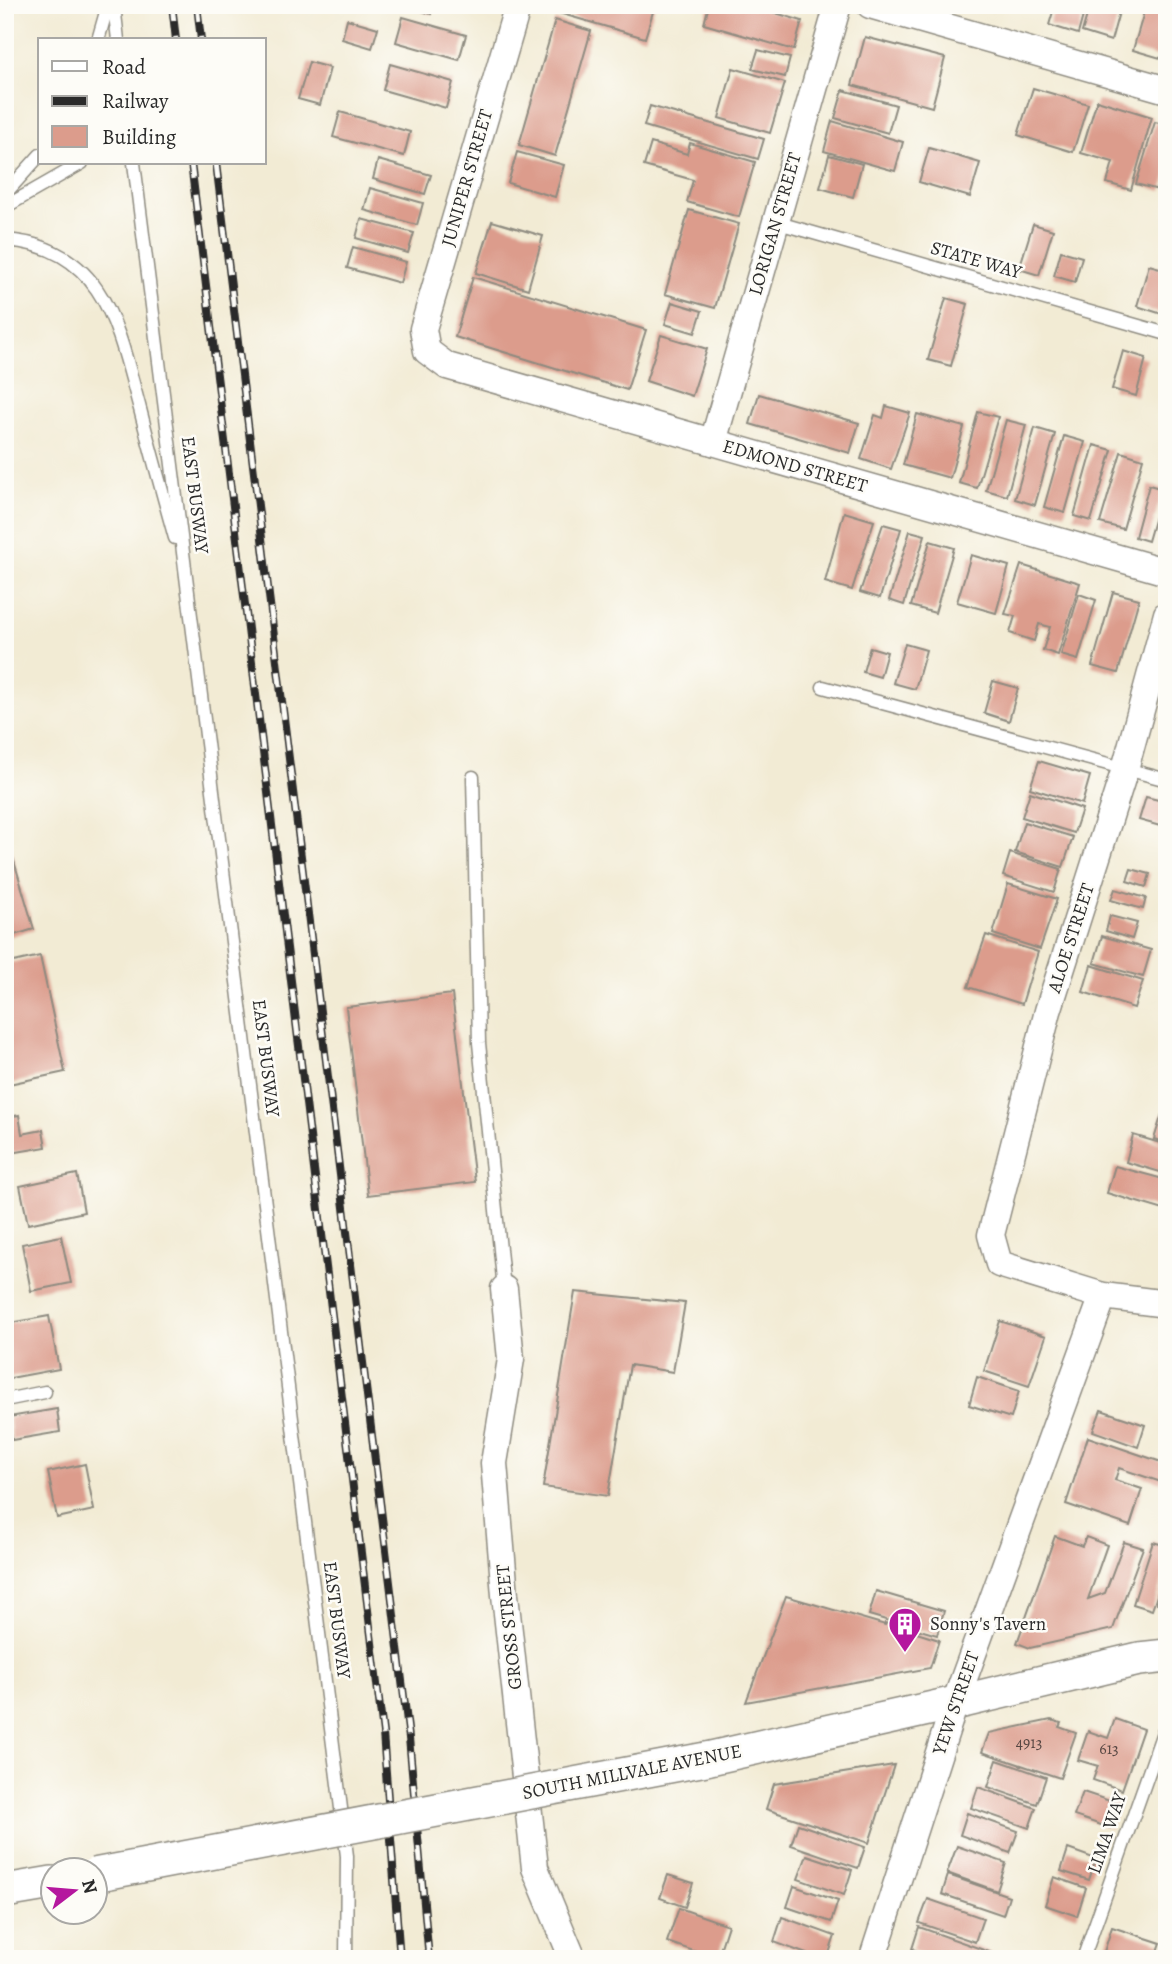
<svg xmlns="http://www.w3.org/2000/svg" width="1172" height="1964" viewBox="0 0 1172 1964" font-family="Alegreya,serif">
  <style>
    .building { fill: #dc9c8c }
    .lines { fill: none; stroke-linecap: round; stroke-linejoin: round }
    .service-casing { stroke: #8e8b80; stroke-width: 15 }
    .minor-casing { stroke: #8e8b80; stroke-width: 29 }
    .tertiary-casing { stroke: #8e8b80; stroke-width: 36 }
    .service { stroke: #fff; stroke-width: 12 }
    .minor { stroke: #fff; stroke-width: 26 }
    .tertiary { stroke: #fff; stroke-width: 33 }
    .rail-casing { stroke: #2b2b2b; stroke-width: 8 }
    .rail { stroke: #fdfcf7; stroke-width: 5; stroke-dasharray: 16; stroke-linecap: butt }
    .tertiary-bridge-casing { stroke: #8e8b80; stroke-width: 36; stroke-linecap: butt }
    .tertiary-bridge { stroke: #fff; stroke-width: 33 }
    .labels { text-anchor: middle; dominant-baseline: central; stroke-width: 5; stroke-linejoin: round; paint-order: stroke }
    .number-label { font-size: 16px; fill: #574743 }
    .street-label { font-size: 19px; fill: #2b2b2b; stroke: #fdfcf7 }
    .poi-label { font-size: 19px; fill: #2b2b2b; stroke: #fdfcf7; text-anchor: start }
  </style>
  <rect width="100%" height="100%" fill="#fdfcf7"/>
  <filter id="ink" filterUnits="userSpaceOnUse"><feTurbulence type="fractalNoise" baseFrequency=".0143" numOctaves="2"/><feDisplacementMap in="SourceGraphic" scale="14" xChannelSelector="R" yChannelSelector="G"/><feConvolveMatrix kernelMatrix="1 2 1 2 8 2 1 2 1" color-interpolation-filters="sRGB"/></filter>
  <filter id="wash" filterUnits="userSpaceOnUse"><feTurbulence type="fractalNoise" baseFrequency=".00686" numOctaves="4" result="noise"/><feDisplacementMap in="SourceGraphic" scale="28" xChannelSelector="R" yChannelSelector="G"/><feGaussianBlur stdDeviation="1.57" result="paint"/><feColorMatrix in="noise" values="0 0 0 0 0 0 0 0 0 0 0 0 0 0 0 0 0 1.4 0 .05"/><feComposite in="paint" operator="in"/></filter>
  <g filter="url(#wash)">
    <rect width="100%" height="100%" fill="#f2ebd4"/>
    <g id="blocks">
      <g class="building">
        <polygon points="404,5 433,5 431,14"/>
        <polygon points="554,5 655,5 645,38 552,11"/>
        <polygon points="709,5 749,5 802,21 794,50 704,24"/>
        <polygon points="1055,5 1086,5 1078,34 1049,25"/>
        <polygon points="1090,5 1121,5 1111,41 1082,32"/>
        <polygon points="1146,5 1167,5 1167,60 1133,50"/>
        <polygon points="403,17 466,35 459,60 396,42"/>
        <polygon points="347,19 378,28 372,48 342,39"/>
        <polygon points="555,20 591,31 555,156 519,145"/>
        <polygon points="865,37 945,58 932,107 852,85"/>
        <polygon points="758,50 790,58 785,77 752,69"/>
        <polygon points="309,62 330,68 320,105 298,99"/>
        <polygon points="390,64 453,82 446,108 383,90"/>
        <polygon points="733,68 785,83 770,133 719,118"/>
        <polygon points="1033,88 1088,104 1073,152 1018,135"/>
        <polygon points="843,90 896,105 888,133 835,118"/>
        <polygon points="1097,100 1152,117 1131,190 1107,183 1113,162 1081,153"/>
        <polygon points="650,106 764,139 758,159 644,126"/>
        <polygon points="340,112 410,132 404,156 333,137"/>
        <polygon points="832,121 903,142 895,171 824,151"/>
        <polygon points="1155,122 1167,125 1167,175 1162,191 1136,184"/>
        <polygon points="651,143 687,154 690,143 755,162 739,217 687,202 693,180 644,166"/>
        <polygon points="929,148 980,163 970,197 919,182"/>
        <polygon points="517,152 564,165 555,197 508,183"/>
        <polygon points="829,155 862,164 853,197 820,188"/>
        <polygon points="378,160 431,175 425,194 373,179"/>
        <polygon points="370,188 423,203 417,225 364,210"/>
        <polygon points="689,210 739,224 715,308 665,294"/>
        <polygon points="361,219 414,233 408,253 356,238"/>
        <polygon points="492,221 543,236 528,289 476,273"/>
        <polygon points="1033,224 1053,230 1039,275 1019,269"/>
        <polygon points="353,247 406,262 400,283 347,268"/>
        <polygon points="1061,251 1082,257 1075,282 1054,276"/>
        <polygon points="1149,265 1167,270 1167,298 1162,314 1137,306"/>
        <polygon points="473,277 646,330 627,390 455,337"/>
        <polygon points="946,298 968,304 951,366 928,360"/>
        <polygon points="672,302 702,311 695,333 665,324"/>
        <polygon points="661,335 707,349 692,396 646,381"/>
        <polygon points="1123,351 1146,358 1136,396 1112,389"/>
        <polygon points="759,394 859,423 850,453 750,424"/>
        <polygon points="886,406 910,413 891,469 861,459 875,415 883,418"/>
        <polygon points="978,412 998,417 977,488 959,483"/>
        <polygon points="917,414 964,427 950,478 903,465"/>
        <polygon points="1006,420 1026,425 1007,496 986,490"/>
        <polygon points="1035,428 1055,434 1035,505 1015,499"/>
        <polygon points="1064,436 1085,442 1065,513 1044,507"/>
        <polygon points="1094,445 1112,450 1091,521 1074,516"/>
        <polygon points="1121,452 1143,459 1123,529 1100,523"/>
        <polygon points="1149,485 1163,489 1148,541 1135,537"/>
        <polygon points="844,512 874,521 852,590 825,582"/>
        <polygon points="883,524 901,529 880,598 860,592"/>
        <polygon points="910,531 925,535 904,605 889,600"/>
        <polygon points="930,541 954,548 935,613 911,606"/>
        <polygon points="971,555 1009,566 996,613 957,602"/>
        <polygon points="1021,565 1080,583 1058,655 1043,650 1050,627 1039,624 1034,641 1010,633 1015,616 1005,614"/>
        <polygon points="1113,592 1139,599 1118,673 1092,666"/>
        <polygon points="1079,594 1096,600 1078,660 1061,655"/>
        <polygon points="905,644 926,650 915,689 893,683"/>
        <polygon points="870,647 887,652 880,677 863,672"/>
        <polygon points="993,681 1018,688 1009,721 984,713"/>
        <polygon points="1039,761 1090,776 1082,804 1030,788"/>
        <polygon points="1030,792 1082,809 1074,833 1022,817"/>
        <polygon points="1146,797 1167,802 1167,828 1139,820"/>
        <polygon points="1024,822 1073,837 1063,867 1015,852"/>
        <polygon points="9,844 34,929 5,938 5,845"/>
        <polygon points="1010,853 1061,869 1054,892 1003,876"/>
        <polygon points="1131,869 1150,874 1146,887 1127,881"/>
        <polygon points="1008,884 1057,899 1040,949 993,934"/>
        <polygon points="1115,889 1146,898 1143,909 1111,900"/>
        <polygon points="1110,916 1137,923 1132,939 1106,931"/>
        <polygon points="986,935 1038,952 1022,1004 968,987"/>
        <polygon points="1102,936 1151,950 1143,977 1094,963"/>
        <polygon points="40,956 65,1072 9,1084 5,1066 5,964"/>
        <polygon points="1091,965 1143,981 1134,1008 1083,992"/>
        <polygon points="452,994 475,1182 368,1195 346,1007"/>
        <polygon points="1162,1114 1167,1115 1167,1143 1154,1139"/>
        <polygon points="19,1115 22,1134 43,1130 46,1147 5,1154 5,1118"/>
        <polygon points="1133,1135 1167,1145 1167,1174 1126,1162"/>
        <polygon points="1115,1166 1167,1180 1167,1211 1107,1193"/>
        <polygon points="77,1174 84,1212 28,1224 20,1186"/>
        <polygon points="61,1236 71,1283 31,1291 22,1244"/>
        <polygon points="575,1292 685,1303 673,1372 630,1365 608,1496 543,1487"/>
        <polygon points="49,1316 59,1369 5,1379 5,1324"/>
        <polygon points="1000,1321 1046,1336 1029,1386 984,1371"/>
        <polygon points="977,1377 1019,1391 1011,1418 969,1405"/>
        <polygon points="57,1409 60,1432 12,1440 9,1417"/>
        <polygon points="1101,1410 1145,1425 1138,1447 1093,1431"/>
        <polygon points="1088,1437 1167,1464 1161,1482 1119,1468 1115,1480 1142,1489 1130,1526 1066,1504"/>
        <polygon points="85,1464 94,1510 57,1518 48,1472"/>
        <polygon points="1055,1536 1082,1546 1086,1537 1107,1545 1088,1599 1105,1593 1124,1542 1143,1548 1113,1629 1030,1648 1017,1643"/>
        <polygon points="1153,1542 1167,1546 1167,1567 1152,1610 1133,1604"/>
        <polygon points="1167,1575 1167,1606 1157,1603"/>
        <polygon points="876,1591 944,1611 937,1635 869,1615"/>
        <polygon points="786,1596 885,1625 885,1623 939,1640 930,1668 746,1702"/>
        <polygon points="1115,1719 1143,1729 1122,1790 1093,1780 1098,1766 1078,1760 1088,1731 1108,1738"/>
        <polygon points="1051,1720 1061,1723 1059,1727 1076,1733 1060,1778 982,1752 989,1733"/>
        <polygon points="997,1760 1046,1777 1037,1804 988,1787"/>
        <polygon points="894,1765 869,1843 766,1809 774,1784"/>
        <polygon points="978,1787 1036,1808 1029,1828 971,1808"/>
        <polygon points="1083,1792 1119,1804 1110,1828 1074,1816"/>
        <polygon points="967,1813 1018,1831 1010,1853 960,1835"/>
        <polygon points="798,1824 865,1847 858,1868 791,1845"/>
        <polygon points="957,1846 1006,1863 997,1891 947,1873"/>
        <polygon points="1068,1849 1096,1859 1089,1880 1061,1871"/>
        <polygon points="807,1855 852,1870 844,1895 798,1879"/>
        <polygon points="668,1875 693,1883 685,1907 660,1898"/>
        <polygon points="948,1875 1009,1896 1003,1915 942,1894"/>
        <polygon points="1054,1877 1086,1888 1077,1916 1045,1905"/>
        <polygon points="794,1886 838,1901 831,1922 787,1907"/>
        <polygon points="928,1899 983,1918 975,1942 919,1923"/>
        <polygon points="679,1908 728,1925 717,1959 667,1942"/>
        <polygon points="782,1917 835,1936 827,1959 820,1959 774,1942"/>
        <polygon points="919,1927 1001,1956 1000,1959 939,1959 912,1949"/>
        <polygon points="1112,1927 1161,1943 1155,1959 1122,1959 1104,1952"/>
      </g>
    </g>
  </g>
  <g filter="url(#ink)">
    <use href="#blocks" fill-opacity="0" stroke="#8e8b80" stroke-width="2"/>
    <g class="lines">
      <defs>
        <g id="service">
          <polyline points="114,5 118,40"/>
          <polyline points="98,40 108,5"/>
          <polyline points="134,163 347,1856 346,1959"/>
          <polyline points="5,194 40,155"/>
          <polyline points="5,207 82,163"/>
          <polyline points="775,222 1167,334"/>
          <path d="M5,240C105,247 118,329 140,409C151,452 163,495 175,538"/>
          <polyline points="823,687 1167,780"/>
          <polyline points="473,777 479,1043 504,1289"/>
          <polyline points="5,1400 45,1392"/>
          <polyline points="1083,1959 1167,1721"/>
        </g>
        <g id="minor">
          <polyline points="518,5 423,329 427,351 447,366 1167,572"/>
          <polyline points="870,5 1167,90"/>
          <polyline points="713,442 838,5"/>
          <polyline points="1167,614 1125,769 1048,1011 991,1235 999,1264 1103,1296 1167,1304"/>
          <polyline points="504,1289 511,1359 494,1463 505,1595 535,1868 573,1959"/>
          <polyline points="874,1954 955,1703 1103,1296"/>
        </g>
        <g id="tertiary">
          <polyline points="706,1759 955,1703 1139,1659 1167,1656"/>
          <polyline points="5,1891 52,1883"/>
        </g>
      </defs>
      <use href="#service" class="service-casing"/>
      <use href="#minor" class="minor-casing"/>
      <use href="#tertiary" class="tertiary-casing"/>
      <use href="#service" class="service"/>
      <use href="#minor" class="minor"/>
      <use href="#tertiary" class="tertiary"/>
      <defs>
        <g id="rail">
          <polyline points="172,5 176,40"/>
          <polyline points="197,5 201,40"/>
          <polyline points="191,163 383,1733 400,1959"/>
          <polyline points="216,163 409,1738 429,1959"/>
        </g>
      </defs>
      <use href="#rail" class="rail-casing"/>
      <use href="#rail" class="rail"/>
      <defs>
        <polyline id="tertiary-bridge" points="94,1875 706,1759"/>
      </defs>
      <use href="#tertiary-bridge" class="tertiary-bridge-casing"/>
      <use href="#tertiary-bridge" class="tertiary-bridge"/>
    </g>
  </g>
  <defs>
    <symbol id="building-pin" viewBox="-11 -11 22 30"><path d="M0 17L-7.5 6A9.5 9.5 0 1 1 7.5 6Z" fill="#b5179e" stroke="#fdfcf7"/><path d="M-4-6H4V6H1V3H-1V6H-4ZM-2.5-4.3h1.7v1.8h-1.7ZM.8-4.3h1.7v1.8H.8ZM-2.5-1h1.7V.8h-1.7ZM.8-1h1.7V.8H.8Z" fill="#fff"/></symbol>
  </defs>
  <g fill-rule="evenodd">
    <use href="#building-pin" x="886" y="1605" width="38" height="52"/>
  </g>
  <g class="labels">
    <g class="number-label">
      <text x="1029" y="1743">4913</text>
      <text x="1109" y="1749">613</text>
    </g>
    <g class="street-label">
      <text transform="translate(467 178) rotate(-74)">JUNIPER STREET</text>
      <text transform="translate(775 224) rotate(-74)">LORIGAN STREET</text>
      <text transform="translate(976 260) rotate(16)">STATE WAY</text>
      <text transform="translate(795 466) rotate(16)">EDMOND STREET</text>
      <text transform="translate(195 495) rotate(83)">EAST BUSWAY</text>
      <text transform="translate(1071 938) rotate(-72)">ALOE STREET</text>
      <text transform="translate(266 1058) rotate(83)">EAST BUSWAY</text>
      <text transform="translate(337 1620) rotate(83)">EAST BUSWAY</text>
      <text transform="translate(509 1627) rotate(-96)">GROSS STREET</text>
      <text transform="translate(956 1703) rotate(-71)">YEW STREET</text>
      <text transform="translate(632 1772) rotate(-11)">SOUTH MILLVALE AVENUE</text>
      <text transform="translate(1107 1833) rotate(-71)">LIMA WAY</text>
    </g>
    <g class="poi-label">
      <text x="930" y="1624">Sonny's Tavern</text>
    </g>
  </g>
  <rect width="1172" height="1964" fill="none" stroke="#fdfcf7" stroke-width="28"/>
  <rect x="38" y="38" width="228" height="126" fill="#fdfcf7" stroke="#a9a8a5" stroke-width="2"/>
  <rect x="52" y="61" width="35" height="10" fill="#ffffff" stroke="#a9a8a5" stroke-width="2"/>
  <text x="102" y="74" font-size="21" fill="#2b2b2b">Road</text>
  <rect x="52" y="96" width="35" height="10" fill="#2b2b2b" stroke="#a9a8a5" stroke-width="2"/>
  <text x="102" y="108" font-size="21" fill="#2b2b2b">Railway</text>
  <rect x="52" y="126" width="35" height="21" fill="#dc9c8c" stroke="#a9a8a5" stroke-width="2"/>
  <text x="102" y="144" font-size="21" fill="#2b2b2b">Building</text>
  <g transform="translate(74 1891) rotate(74)"><circle r="33" fill="#fdfcf7" stroke="#a9a8a5" stroke-width="2"/>
  <path d="M0-5L12 26L0 18L-12 26Z" fill="#b5179e"/>
  <text y="-10" font-size="19" font-weight="bold" text-anchor="middle" fill="#2b2b2b">N</text>
  </g>
</svg>
